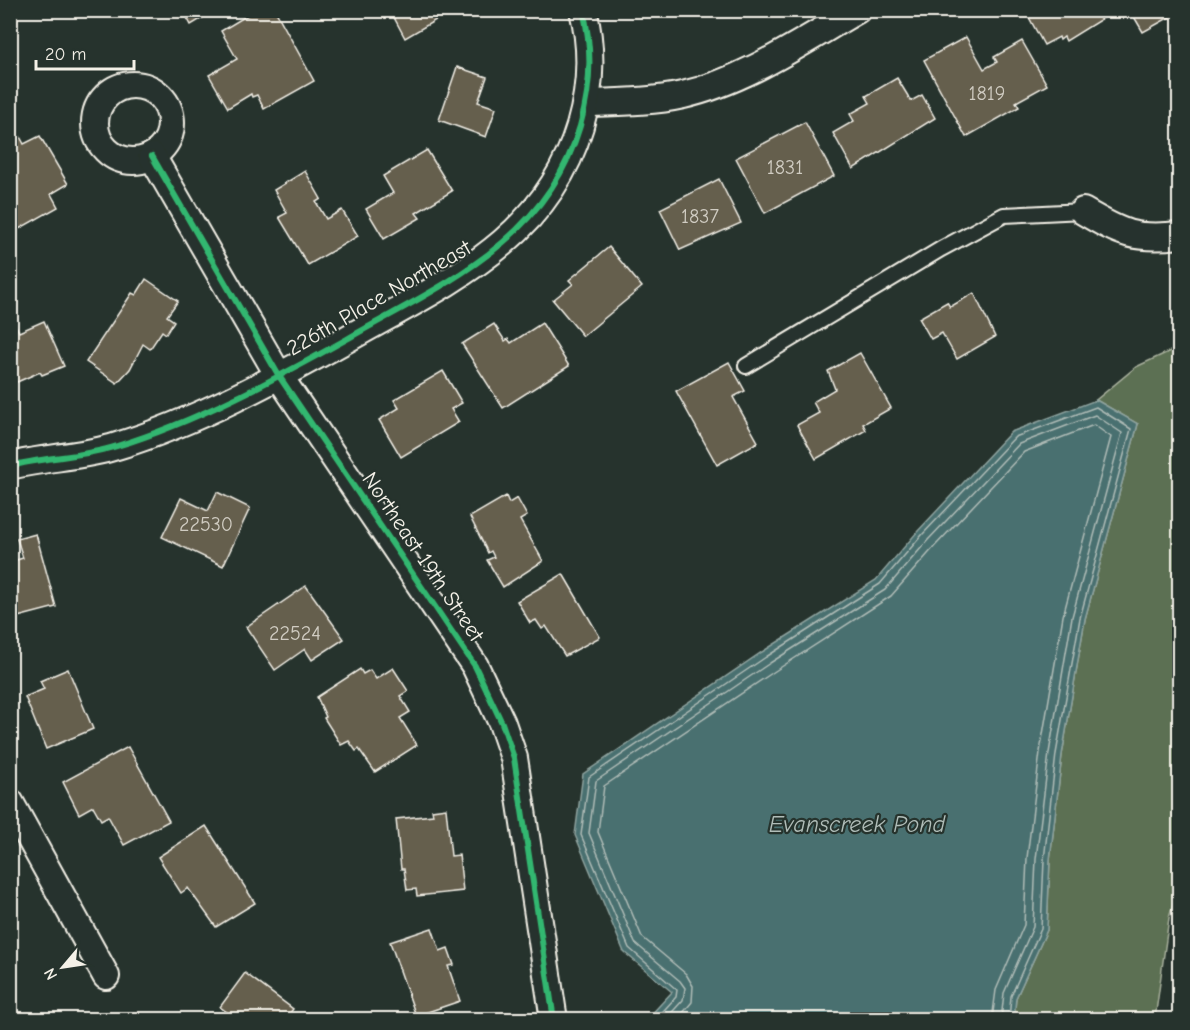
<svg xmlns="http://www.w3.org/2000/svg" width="1190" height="1030" viewBox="0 0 1190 1030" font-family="'Comic Neue',sans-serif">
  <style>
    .green { fill: #5c6f52; stroke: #a8b09d; stroke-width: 1.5 }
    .water { fill: #4a6f6f; stroke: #8ea39f; stroke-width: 1.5 }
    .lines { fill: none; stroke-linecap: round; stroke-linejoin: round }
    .shore { stroke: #b0bdb8; stroke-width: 1.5 }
    .building { fill: #655e4e; stroke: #f4f1e8; stroke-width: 1.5 }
    .lane-casing { stroke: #f4f1e8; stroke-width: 18 }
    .street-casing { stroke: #f4f1e8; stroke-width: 30 }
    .lane { stroke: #26332d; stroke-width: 14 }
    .street { stroke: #26332d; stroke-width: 26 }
    .cycleway-casing { stroke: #26332d; stroke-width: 10 }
    .cycleway { stroke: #33b770; stroke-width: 6 }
    .labels { text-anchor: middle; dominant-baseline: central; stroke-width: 4.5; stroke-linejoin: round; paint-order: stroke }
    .number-label { font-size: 20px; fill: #d0ccc2 }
    .street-label { font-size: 22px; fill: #f4f1e8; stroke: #26332d }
    .water-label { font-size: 24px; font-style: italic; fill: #b0bdb8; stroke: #26332d }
  </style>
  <rect width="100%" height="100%" fill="#26332d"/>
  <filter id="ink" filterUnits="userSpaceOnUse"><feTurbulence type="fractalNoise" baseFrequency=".0167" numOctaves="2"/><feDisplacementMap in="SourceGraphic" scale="12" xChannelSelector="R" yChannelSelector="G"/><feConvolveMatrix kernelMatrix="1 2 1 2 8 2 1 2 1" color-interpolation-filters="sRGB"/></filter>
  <g filter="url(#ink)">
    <polygon class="green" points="1179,347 1180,882 1169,918 1155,1019 1014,1020 1016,998 1047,930 1050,860 1062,755 1085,619 1138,424 1096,400 1136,367"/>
    <polygon class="water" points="1096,400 1138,424 1085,619 1062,755 1050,860 1047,930 1016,998 1014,1019 647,1019 672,992 624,952 575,835 583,774 762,652 876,580 918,531 1011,432"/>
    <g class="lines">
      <g class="shore">
        <polyline points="655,1020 676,997 677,990 629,948 581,835 589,777 766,657 880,584 922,535 1015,437 1096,407 1131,429 1080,618 1056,754 1044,860 1041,929 1011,996 1009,1020"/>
        <polyline points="665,1020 683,1000 685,988 680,981 635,943 589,833 596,781 770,663 885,590 928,540 1019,444 1095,415 1122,433 1072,617 1049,753 1036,859 1033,927 1004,993 1001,1020"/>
        <polyline points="677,1020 692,1002 693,986 686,974 642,937 598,832 604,786 775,671 891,596 935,546 1024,452 1094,425 1111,437 1063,616 1040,752 1027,858 1024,925 996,990 992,1020"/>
      </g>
    </g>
    <g class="building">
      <polygon points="183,10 216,10 191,25"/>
      <polygon points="256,10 275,10 314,81 264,109 257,95 252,97 251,94 228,108 209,75 237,59 221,31"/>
      <polygon points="390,10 453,10 405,38"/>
      <polygon points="1025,10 1116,10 1066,41 1064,37 1060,40 1059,37 1044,45"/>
      <polygon points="1130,10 1180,10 1180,16 1177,13 1143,32"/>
      <polygon points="966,37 984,69 997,62 994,57 1022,41 1047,85 1016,102 1019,107 966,137 924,60"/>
      <polygon points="457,67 487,77 478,102 496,108 486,137 439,120"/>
      <polygon points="897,78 911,101 922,95 935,118 853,169 833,133 854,121 850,114 870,103 866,96"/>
      <polygon points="12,122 24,144 40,136 68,184 51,194 58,207 10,234"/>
      <polygon points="805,122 834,176 765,213 736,158"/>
      <polygon points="427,150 452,191 416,213 420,218 384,239 366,209 393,193 383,176"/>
      <polygon points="305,171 321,199 316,202 326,219 342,210 358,236 308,265 279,217 287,213 274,190"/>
      <polygon points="719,179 741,223 680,250 660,209"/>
      <polygon points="609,247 642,287 583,336 553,300 573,284 569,280"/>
      <polygon points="146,279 178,301 167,316 174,321 166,334 162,331 150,349 143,344 130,369 117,383 86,362 132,293 136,295"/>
      <polygon points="974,293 995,337 957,359 942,333 931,339 919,318 947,302 950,307"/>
      <polygon points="10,312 19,332 44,321 64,366 42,375 40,372 10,385"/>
      <polygon points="542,323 569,366 503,408 462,344 494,324 505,341 508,339 511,343"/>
      <polygon points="860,353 891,408 863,424 866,430 816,459 797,425 819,413 813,402 835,389 828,371"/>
      <polygon points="729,362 745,391 733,397 758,442 717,465 676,391"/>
      <polygon points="443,371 462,403 451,409 459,422 401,457 379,420 399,408 394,400"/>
      <polygon points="217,492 250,508 223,566 162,537 181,498 208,511"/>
      <polygon points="506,496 509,503 517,498 527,516 520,520 543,561 503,587 487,560 494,557 491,551 488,553 470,517"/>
      <polygon points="36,534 56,607 10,619 10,555 13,561 23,558 17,539"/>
      <polygon points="563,574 600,637 565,656 546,626 542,629 536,620 530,623 517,601"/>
      <polygon points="306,586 344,639 312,660 305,649 275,670 246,627"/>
      <polygon points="393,668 408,691 400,696 410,712 400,718 417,745 375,772 359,749 356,751 349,741 341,745 324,718 326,717 317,697 360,669 363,674 370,670 376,679"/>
      <polygon points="68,669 93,729 46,749 25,697 44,689 40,681"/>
      <polygon points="128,747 169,821 124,845 108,816 101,820 93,806 79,814 63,782"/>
      <polygon points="446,808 451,856 459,855 463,891 417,896 416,889 407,890 404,869 401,869 396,819 433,815 432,810"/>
      <polygon points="206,826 255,903 216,927 188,888 181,893 158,857"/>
      <polygon points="432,928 440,951 448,948 454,965 448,966 460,1001 416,1016 390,942"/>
      <polygon points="245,973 293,1009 285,1020 223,1020 228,1013 220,1007"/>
    </g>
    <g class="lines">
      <defs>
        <polyline id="lane" points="746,366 941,249 1004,215 1083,211"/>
        <g id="street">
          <circle cx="133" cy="123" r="38"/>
          <path d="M587,103C619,102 652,102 683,95C745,81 803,41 857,10"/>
          <polyline points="152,156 279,376 475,666 502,723 514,758 554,1020"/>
          <path d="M1083,211C1122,234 1134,240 1180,235"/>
          <path d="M10,466C45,457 83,457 117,446C196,422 275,379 347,339C443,284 546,242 580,126C591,88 593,50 583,10"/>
          <polyline points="10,802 106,976"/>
        </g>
      </defs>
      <use href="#lane" class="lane-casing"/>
      <use href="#street" class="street-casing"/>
      <use href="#lane" class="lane"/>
      <use href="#street" class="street"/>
      <defs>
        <g id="cycleway">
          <polyline points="152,156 279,376 475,666 502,723 514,758 554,1020"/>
          <path d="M10,466C45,457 83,457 117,446C196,422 275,379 347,339C443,284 546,242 580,126C591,88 593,50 583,10"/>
        </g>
      </defs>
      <use href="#cycleway" class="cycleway-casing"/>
      <use href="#cycleway" class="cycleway"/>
    </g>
  </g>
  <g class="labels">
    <g class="number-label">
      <text x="987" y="93">1819</text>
      <text x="785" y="167">1831</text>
      <text x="700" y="216">1837</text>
      <text x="206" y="524">22530</text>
      <text x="295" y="633">22524</text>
    </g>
    <g class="street-label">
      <text transform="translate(379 298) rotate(-30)">226th Place Northeast</text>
      <text transform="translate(423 557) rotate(56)">Northeast 19th Street</text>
    </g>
    <g class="water-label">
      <text x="857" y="824">Evanscreek Pond</text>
    </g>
  </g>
  <rect width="1190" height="1030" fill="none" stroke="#26332d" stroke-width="36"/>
  <rect x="18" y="18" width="1154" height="994" fill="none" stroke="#f4f1e8" stroke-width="2" filter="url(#ink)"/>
  <g transform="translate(63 967) rotate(241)" stroke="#26332d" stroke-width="4.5" paint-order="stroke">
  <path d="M0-4.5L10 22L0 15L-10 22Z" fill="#f4f1e8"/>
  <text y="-9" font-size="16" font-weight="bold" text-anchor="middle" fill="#f4f1e8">N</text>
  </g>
  <path d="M36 60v9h98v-9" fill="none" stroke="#f4f1e8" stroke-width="3"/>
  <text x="45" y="60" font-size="18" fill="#f4f1e8" stroke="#26332d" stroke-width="4.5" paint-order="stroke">20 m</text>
</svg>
